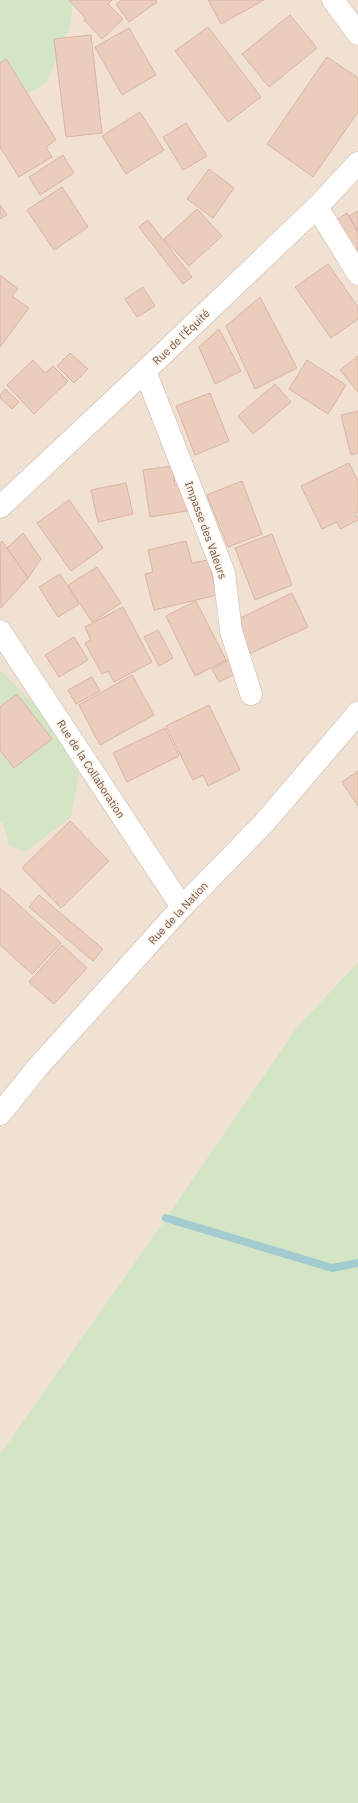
<svg xmlns="http://www.w3.org/2000/svg" width="358" height="1803" viewBox="0 0 358 1803" font-family="'IBM Plex Sans',sans-serif">
  <style>
    .residential { fill: #f0e1d3 }
    .green { fill: #d3e5c4 }
    .lines { fill: none; stroke-linecap: round; stroke-linejoin: round }
    .stream { stroke: #a2ccd0; stroke-width: 8 }
    .building { fill: #ebcdbe; stroke: #dcb3a1 }
    .minor-casing { stroke: #c8b7ab; stroke-width: 23 }
    .minor { stroke: #fff; stroke-width: 22 }
    .labels { text-anchor: middle; dominant-baseline: central; stroke-width: 3.5; stroke-linejoin: round; paint-order: stroke }
    .street-label { font-size: 11px; fill: #6e564c; stroke: #fdf4e9 }
  </style>
  <rect width="100%" height="100%" fill="#f9efe3"/>
  <polygon class="residential" points="0,0 358,0 358,962 297,1027 166,1218 0,1454"/>
  <g class="green">
    <polygon points="0,0 73,0 70,28 46,83 11,104 0,99"/>
    <polygon points="0,670 48,718 79,774 71,817 25,852 9,845 3,823 0,822"/>
    <polygon points="358,962 358,1803 0,1803 0,1454 166,1218 297,1027"/>
  </g>
  <g class="lines">
    <polyline class="stream" points="166,1218 332,1268 358,1263"/>
  </g>
  <g class="building">
    <polygon points="69,0 112,0 108,4 123,19 102,39 84,20 86,19"/>
    <polygon points="121,0 156,0 157,2 129,22 116,4"/>
    <polygon points="208,0 264,0 221,24"/>
    <polygon points="290,15 317,48 269,87 242,54"/>
    <polygon points="208,27 261,97 228,122 175,51"/>
    <polygon points="129,28 156,75 122,95 95,47"/>
    <polygon points="91,35 102,133 66,137 54,39"/>
    <polygon points="327,57 358,78 358,112 313,177 267,144"/>
    <polygon points="6,59 56,140 46,147 52,157 19,177 0,147 0,63"/>
    <polygon points="140,112 164,150 126,174 102,136"/>
    <polygon points="186,123 207,156 183,170 163,137"/>
    <polygon points="63,155 74,173 40,195 29,177"/>
    <polygon points="209,169 234,188 213,218 187,199"/>
    <polygon points="62,187 88,227 54,250 27,210"/>
    <polygon points="0,205 7,215 0,219"/>
    <polygon points="197,209 222,236 189,266 164,239"/>
    <polygon points="358,211 358,231 349,216"/>
    <polygon points="347,213 358,233 358,257 335,221"/>
    <polygon points="148,220 192,277 183,284 139,227"/>
    <polygon points="328,264 358,307 358,319 331,338 295,287"/>
    <polygon points="0,275 18,289 12,296 29,308 0,347"/>
    <polygon points="143,287 155,306 137,317 125,299"/>
    <polygon points="260,297 297,368 255,389 226,326"/>
    <polygon points="219,329 241,371 215,384 199,347"/>
    <polygon points="70,353 88,369 74,383 57,366"/>
    <polygon points="358,356 358,392 340,370"/>
    <polygon points="33,360 45,373 53,366 68,381 34,414 7,385"/>
    <polygon points="307,360 346,385 328,414 289,389"/>
    <polygon points="275,384 291,402 253,434 238,416"/>
    <polygon points="5,389 19,402 12,409 0,398 0,395"/>
    <polygon points="210,393 229,441 195,455 176,406"/>
    <polygon points="358,411 358,453 351,455 341,415"/>
    <polygon points="349,463 358,481 358,512 355,513 358,520 340,529 337,522 322,529 301,486"/>
    <polygon points="172,466 175,485 183,484 187,511 150,517 143,470"/>
    <polygon points="242,481 262,534 228,547 207,495"/>
    <polygon points="126,483 133,514 98,522 91,490"/>
    <polygon points="69,500 103,548 71,571 37,523"/>
    <polygon points="23,533 41,559 28,578 7,548"/>
    <polygon points="272,534 292,585 255,600 235,548"/>
    <polygon points="2,541 28,578 1,608 0,543"/>
    <polygon points="186,541 192,563 208,560 217,595 154,610 145,574 153,572 148,550"/>
    <polygon points="97,567 121,603 92,622 68,585"/>
    <polygon points="60,574 79,604 58,617 39,587"/>
    <polygon points="292,593 308,627 249,654 234,621"/>
    <polygon points="196,601 226,660 195,676 166,616"/>
    <polygon points="123,607 152,662 114,682 108,671 102,674 85,643 91,640 85,627"/>
    <polygon points="158,630 173,658 159,666 144,637"/>
    <polygon points="74,637 88,660 59,677 45,655"/>
    <polygon points="234,657 241,671 219,682 212,669"/>
    <polygon points="132,675 154,715 100,745 79,705"/>
    <polygon points="92,677 100,691 76,704 68,690"/>
    <polygon points="17,694 52,739 14,768 0,750 0,707"/>
    <polygon points="209,705 240,770 208,786 203,775 193,780 166,726"/>
    <polygon points="165,728 179,756 127,782 113,753"/>
    <polygon points="358,771 358,806 342,782"/>
    <polygon points="70,821 109,861 61,908 22,868"/>
    <polygon points="0,888 61,943 32,974 0,945"/>
    <polygon points="39,895 103,949 93,961 29,907"/>
    <polygon points="62,945 87,968 54,1004 29,982"/>
  </g>
  <g class="lines">
    <defs>
      <g id="minor">
        <polyline points="333,0 358,34"/>
        <polyline points="317,207 358,274"/>
        <polyline points="145,371 224,573 231,631 251,694"/>
        <polyline points="0,507 145,371 317,207 358,163"/>
        <polyline points="0,631 182,907"/>
        <polyline points="0,1114 38,1067 182,907 264,823 358,713"/>
      </g>
    </defs>
    <use href="#minor" class="minor-casing"/>
    <use href="#minor" class="minor"/>
  </g>
  <g class="labels">
    <g class="street-label">
      <text transform="translate(181 337) rotate(-44)">Rue de l'Équité</text>
      <text transform="translate(206 530) rotate(70)">Impasse des Valeurs</text>
      <text transform="translate(91 769) rotate(57)">Rue de la Collaboration</text>
      <text transform="translate(178 913) rotate(-47)">Rue de la Nation</text>
    </g>
  </g>
</svg>
